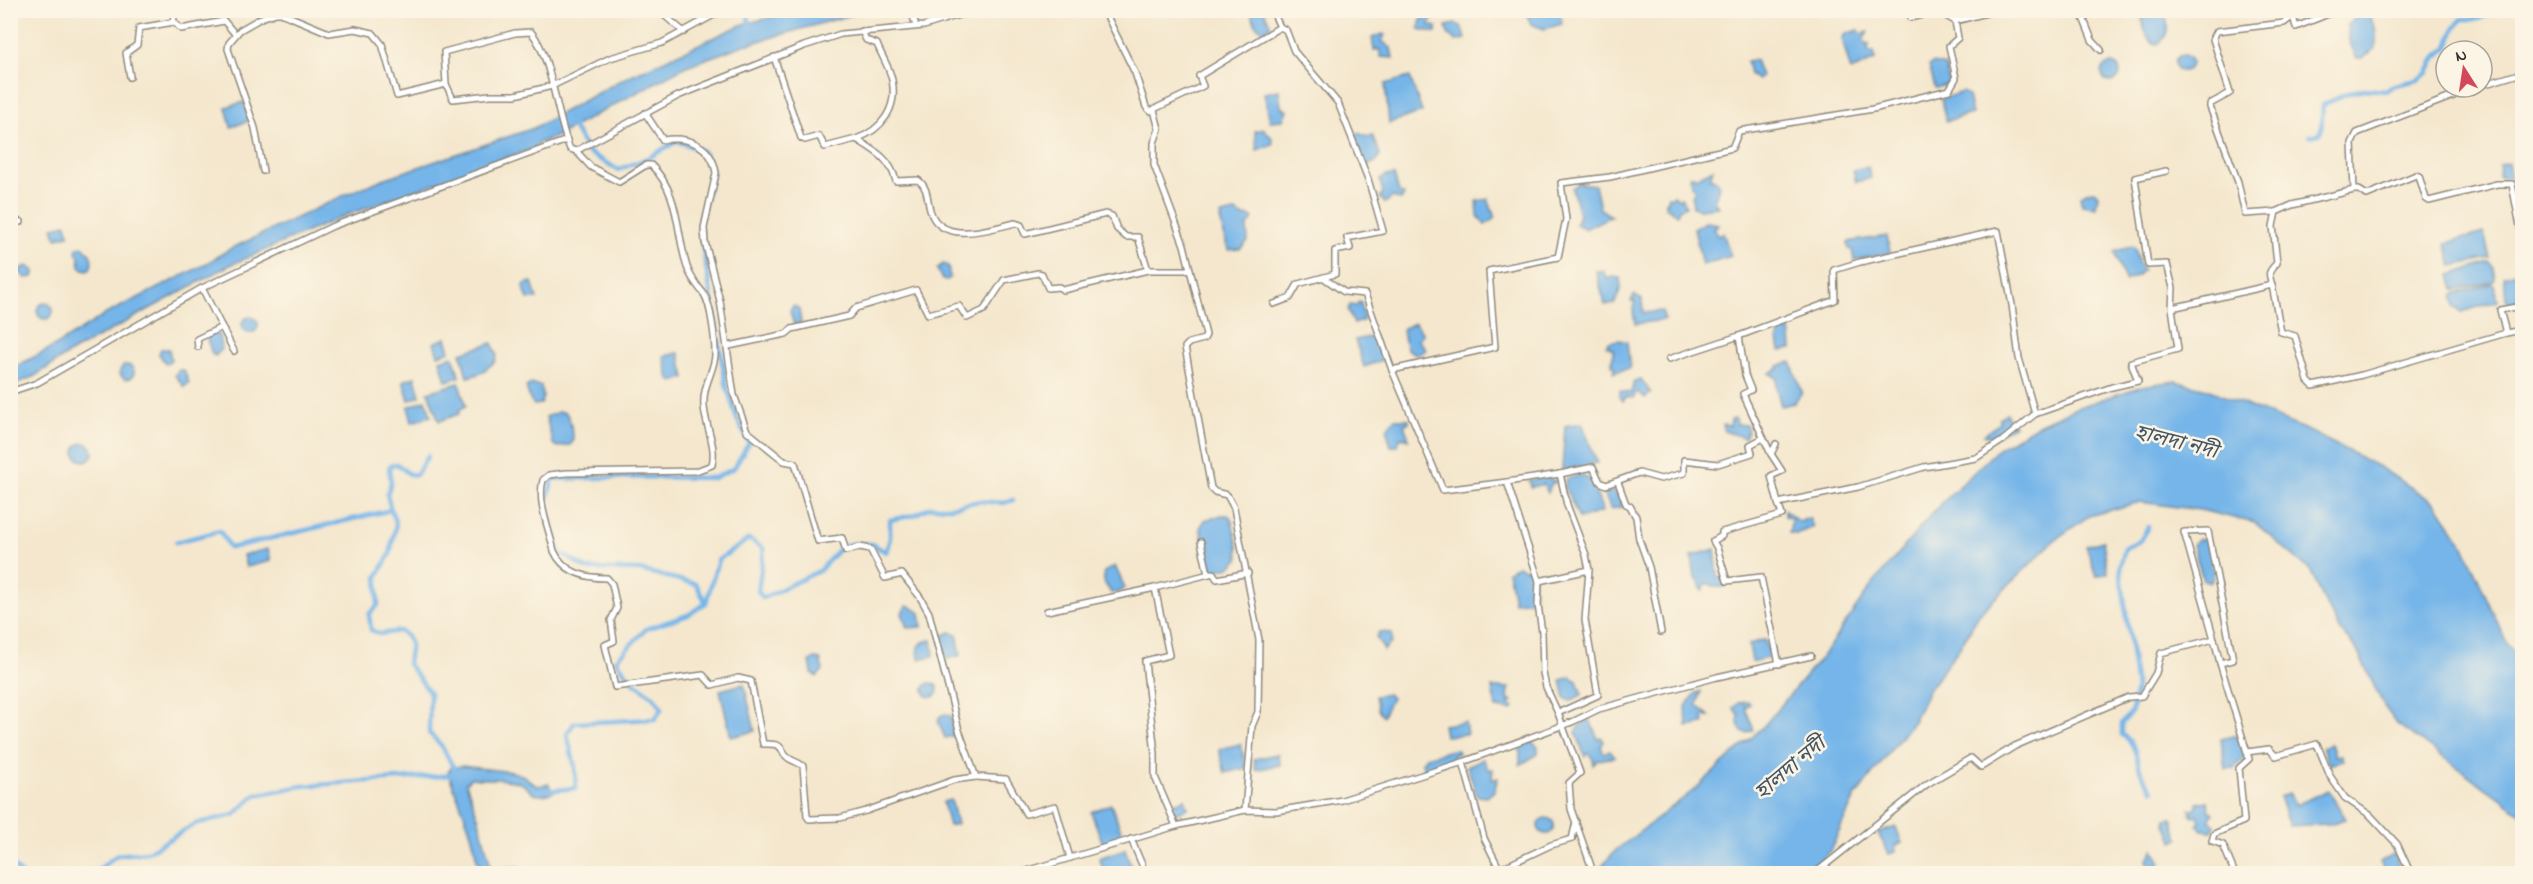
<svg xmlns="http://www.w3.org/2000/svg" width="2533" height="884" viewBox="0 0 2533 884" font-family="'Indie Flower','Noto Sans Bengali',sans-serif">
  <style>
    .water { fill: #75b5e9; stroke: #50708a; stroke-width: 1.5 }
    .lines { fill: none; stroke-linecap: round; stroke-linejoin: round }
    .canal { stroke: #75b5e9; stroke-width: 4.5 }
    .minor-casing { stroke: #90897c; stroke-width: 8 }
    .minor { stroke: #fff; stroke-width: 5 }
    .labels { text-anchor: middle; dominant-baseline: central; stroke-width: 5; stroke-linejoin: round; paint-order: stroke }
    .water-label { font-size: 21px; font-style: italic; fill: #415464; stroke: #fcf5e5 }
  </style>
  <rect width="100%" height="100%" fill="#fcf5e5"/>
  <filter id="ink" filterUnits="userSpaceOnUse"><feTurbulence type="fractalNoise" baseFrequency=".0167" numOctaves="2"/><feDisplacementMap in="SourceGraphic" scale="12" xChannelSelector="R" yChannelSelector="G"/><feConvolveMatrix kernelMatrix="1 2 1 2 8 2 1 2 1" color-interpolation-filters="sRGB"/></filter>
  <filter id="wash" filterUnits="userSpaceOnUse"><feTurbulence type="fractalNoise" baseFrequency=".008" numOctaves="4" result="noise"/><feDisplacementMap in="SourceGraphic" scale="24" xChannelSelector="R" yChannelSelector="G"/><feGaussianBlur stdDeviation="1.35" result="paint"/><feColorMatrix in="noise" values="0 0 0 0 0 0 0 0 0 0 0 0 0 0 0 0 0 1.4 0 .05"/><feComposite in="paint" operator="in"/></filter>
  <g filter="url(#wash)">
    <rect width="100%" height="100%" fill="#f4e7cd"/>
    <g class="water">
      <polygon points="795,11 865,11 741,46 684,67 553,138 538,143 534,148 344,216 228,266 73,351 33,377 11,386 11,369 57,345 106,314 204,265 228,250 347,194 383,179 534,128 621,80 741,25"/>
      <polygon points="1250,11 1264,11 1271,26 1263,31 1256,25"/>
      <polygon points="1525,11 1559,11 1562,24 1544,29 1531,24"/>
      <path d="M2145,11H2164C2169,23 2170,37 2157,44C2145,41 2142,26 2142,14Z"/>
      <polygon points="1429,15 1433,18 1429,25 1437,27 1436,33 1419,29 1421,19 1424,20 1425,16"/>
      <polygon points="2369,15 2376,30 2376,48 2362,58 2357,58 2349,41 2347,25 2358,16"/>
      <polygon points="1456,24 1461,26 1466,39 1456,41 1448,34 1446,26"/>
      <polygon points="1859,30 1861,34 1868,32 1863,41 1865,44 1870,44 1867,49 1870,52 1874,52 1875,60 1851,71 1842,39 1845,34"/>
      <polygon points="1382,34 1385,35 1382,41 1391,48 1393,58 1381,57 1379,49 1374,50 1372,38"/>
      <circle cx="2183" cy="63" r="8"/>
      <polygon points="1755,60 1761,76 1758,80 1750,75 1747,61"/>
      <polygon points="1932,63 1945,66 1950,84 1935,88 1929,66"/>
      <circle cx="2111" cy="73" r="9"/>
      <polygon points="1410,77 1422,112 1389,123 1385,84"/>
      <polygon points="1279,90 1281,107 1287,110 1283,120 1270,121 1264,93"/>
      <polygon points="1963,92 1968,96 1972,114 1946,121 1941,99"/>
      <polygon points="244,102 249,121 231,127 226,107"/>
      <polygon points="1264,129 1272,138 1273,144 1257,150 1255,131"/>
      <polygon points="1358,133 1367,137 1372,135 1380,154 1377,161 1367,166 1354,137"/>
      <polygon points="2508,163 2511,179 2499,177 2500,165"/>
      <polygon points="1868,167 1871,178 1856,182 1853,170"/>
      <polygon points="1713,169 1710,179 1716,180 1719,186 1714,202 1719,207 1699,209 1693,207 1692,197 1695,190 1691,186 1690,176 1698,177"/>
      <polygon points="1394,175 1399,193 1404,195 1401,200 1393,197 1385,203 1380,197 1383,193 1380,180 1386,176"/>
      <polygon points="1579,183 1595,185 1600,209 1611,216 1585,229 1576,224 1579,214 1572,188"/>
      <polygon points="2094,191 2098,195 2096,207 2082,205 2080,196 2086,192"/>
      <polygon points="1674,195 1679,199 1681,197 1687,206 1679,209 1677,214 1665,207 1668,196 1671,198"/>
      <polygon points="1488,199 1495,218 1485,225 1478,216 1477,201"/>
      <polygon points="1235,212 1244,217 1249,216 1253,219 1247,227 1248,241 1240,249 1228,250 1220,219 1222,219 1221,215"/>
      <polygon points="1706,222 1718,224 1714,229 1718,235 1723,233 1731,256 1702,265 1694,228"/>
      <polygon points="66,224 69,235 56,238 53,227"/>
      <polygon points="2484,233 2490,258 2452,266 2446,243"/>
      <polygon points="1887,236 1890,253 1854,260 1852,250 1849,249 1848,242"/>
      <path d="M82,246C91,252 94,260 90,269L86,270L80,267L79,256L76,253L77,248Z"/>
      <polygon points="2132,246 2135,248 2139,264 2143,270 2137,276 2125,281 2114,252"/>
      <polygon points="2489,262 2493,267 2495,279 2493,282 2454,290 2450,275"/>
      <polygon points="943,264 948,266 950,278 947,280 942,280 937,269"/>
      <polygon points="27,266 35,271 33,277 26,278 20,273 19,269"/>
      <polygon points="1596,271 1603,271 1608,279 1613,277 1620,278 1621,287 1615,303 1605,305"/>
      <polygon points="2522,271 2522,301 2510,303 2506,299 2504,276"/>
      <polygon points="532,282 537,299 528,299 523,288 525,284"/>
      <polygon points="2492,284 2495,286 2498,301 2462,312 2454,306 2453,296 2456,293"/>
      <polygon points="1634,295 1642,299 1643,313 1662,311 1665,320 1635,324 1633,310 1635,302 1631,301"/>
      <polygon points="1359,302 1361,303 1364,320 1354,324 1348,310 1350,305 1356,306"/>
      <circle cx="45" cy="311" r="8"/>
      <polygon points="793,306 799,308 801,323 794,325 790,311"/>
      <circle cx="250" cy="325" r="8"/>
      <polygon points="1415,323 1423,334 1418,340 1426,349 1417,355 1407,349 1402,329"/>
      <polygon points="1790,328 1792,349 1780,351 1778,339 1779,333 1783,330 1787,332"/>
      <polygon points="215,332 219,336 222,349 215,356 212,354 206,336"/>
      <polygon points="1374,336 1382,360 1364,367 1355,340"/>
      <polygon points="446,338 450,351 438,355 434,343"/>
      <polygon points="1619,340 1627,342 1630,368 1613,373 1615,367 1612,365 1613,349 1606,346 1609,342"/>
      <polygon points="492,343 497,355 495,362 479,374 467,377 461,353"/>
      <polygon points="161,349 169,349 171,360 166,364 159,354"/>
      <polygon points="679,353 685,378 673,382 669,379 664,356"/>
      <polygon points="453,356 460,377 446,381 440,360"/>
      <polygon points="1791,362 1802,392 1794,403 1781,406 1776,387 1777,378 1769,373 1778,369 1778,366"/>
      <circle cx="127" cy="372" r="7"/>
      <polygon points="179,370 184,370 189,383 184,387 175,375"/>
      <polygon points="415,377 420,396 409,400 403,381"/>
      <polygon points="1641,379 1651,393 1645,398 1638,392 1635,394 1634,398 1626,397 1623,401 1619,397 1620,391 1631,393 1634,381"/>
      <polygon points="2175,381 2207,389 2311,432 2379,467 2437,504 2464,546 2503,635 2522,668 2522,814 2397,724 2384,706 2356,649 2341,631 2322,597 2311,571 2255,523 2200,510 2140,502 2089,516 2056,539 1980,613 1958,650 1929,689 1913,721 1855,797 1830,851 1808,873 1596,873 1615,851 1694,790 1763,727 1824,654 1872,585 1935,510 1999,448 2038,425 2076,408 2142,386"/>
      <polygon points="459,383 466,406 459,410 459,414 439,421 428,392"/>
      <polygon points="533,384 541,386 543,398 541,404 534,405 530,400 526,386"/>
      <polygon points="426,400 431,416 412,422 408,407"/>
      <polygon points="558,412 565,412 569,417 574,440 570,445 558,447 553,444 546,417"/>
      <polygon points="2007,413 2010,422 2015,425 1993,438 1984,435 1999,423 1999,418"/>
      <polygon points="1735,418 1736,424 1746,425 1748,431 1745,438 1724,431 1723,425 1730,426 1731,419"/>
      <path d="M1395,419H1409V422L1404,425L1409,439L1401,437L1397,446H1391C1387,433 1384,428 1395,419Z"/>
      <polygon points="1582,423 1597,463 1562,470 1565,426"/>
      <circle cx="84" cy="452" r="9"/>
      <polygon points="1580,475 1590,479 1603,511 1579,519 1565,486 1566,479"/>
      <polygon points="1546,477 1557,482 1551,484 1548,493 1543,484 1531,487 1529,480"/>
      <polygon points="1611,491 1616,492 1623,507 1611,509 1604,494"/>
      <polygon points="1785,510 1799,522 1809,518 1813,527 1796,534 1789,533 1792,519 1785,516"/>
      <polygon points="1222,515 1228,515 1231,518 1238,545 1239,559 1230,567 1215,571 1211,568 1200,528 1205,520"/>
      <polygon points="2204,539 2208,542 2214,575 2211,582 2203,580 2193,545 2197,540"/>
      <polygon points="2103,541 2108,573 2096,576 2086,546"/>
      <polygon points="268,549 271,561 246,567 243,555"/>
      <polygon points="1715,549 1718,577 1725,580 1724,587 1716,587 1706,583 1702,591 1698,580 1695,579 1692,556"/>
      <polygon points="1115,566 1125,588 1120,592 1111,593 1104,582 1104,572"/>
      <polygon points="1518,566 1525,569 1528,568 1534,578 1534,600 1514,602 1508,571"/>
      <polygon points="906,606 910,606 920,613 922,627 907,628 902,613"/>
      <polygon points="950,632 957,634 961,655 948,659 943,653 940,637"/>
      <polygon points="1379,632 1392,633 1392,642 1384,650 1376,637"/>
      <polygon points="932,640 934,656 919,659 918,648 923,642"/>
      <polygon points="1765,640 1768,648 1772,648 1771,657 1752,662 1749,644"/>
      <polygon points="815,658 820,659 823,670 817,677 812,673 810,661"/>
      <polygon points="1570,677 1577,681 1582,695 1570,701 1565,698 1561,680"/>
      <circle cx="931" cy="690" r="7"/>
      <polygon points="744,684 755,731 731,737 720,690"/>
      <polygon points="1492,688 1509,688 1508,699 1512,701 1508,703 1514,707 1512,710 1496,708"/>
      <polygon points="1701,692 1697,705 1709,716 1703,716 1704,724 1687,727 1686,706 1696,693"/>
      <polygon points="1388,694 1392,698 1383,716 1378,710 1375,696"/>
      <polygon points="1748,702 1750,704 1745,707 1754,730 1747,733 1742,732 1738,724 1739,714 1733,709 1738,703"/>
      <polygon points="945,714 951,716 954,736 945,738 938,721 940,716"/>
      <polygon points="1590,720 1598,739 1601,737 1604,741 1601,747 1604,753 1610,751 1615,757 1598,760 1593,765 1593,757 1588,753 1585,757 1576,732 1583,722"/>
      <polygon points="1465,722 1467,734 1445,736 1443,725"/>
      <polygon points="2238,735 2245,757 2234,768 2225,769 2221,739"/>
      <polygon points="1531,741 1538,747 1538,754 1520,765 1520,743"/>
      <polygon points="1241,744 1246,768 1225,773 1219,749"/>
      <polygon points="2331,744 2335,756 2341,755 2343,760 2329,765 2322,748"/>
      <polygon points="1452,750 1457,750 1458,753 1452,756 1453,761 1424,769 1422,762 1426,757"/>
      <polygon points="1278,754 1280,765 1256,770 1254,759"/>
      <polygon points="1483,759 1489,770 1493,769 1492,778 1498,778 1494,791 1487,797 1477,796 1467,766"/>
      <path d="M462,766L513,772L524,776L537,786L549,784L552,793C528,800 534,788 518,782C504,778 485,780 470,778L466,783L479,820L491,867L496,869L518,866L528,873H484C474,861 476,848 471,834C465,813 455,793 448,772L451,768Z"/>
      <polygon points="2328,790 2346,819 2329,824 2289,826 2279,797 2289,793 2296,805"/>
      <polygon points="1185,799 1188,808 1172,814 1169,805"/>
      <polygon points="951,800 957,824 949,826 943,802"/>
      <polygon points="2208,801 2209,810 2214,813 2209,820 2215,825 2212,831 2202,830 2197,825 2200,822 2198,815 2193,816 2190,813 2193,813 2190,809 2196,808 2197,803"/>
      <polygon points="1111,804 1123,836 1103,844 1091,812"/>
      <polygon points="2172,818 2179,839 2174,842 2166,824 2167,819"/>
      <circle cx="1546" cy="826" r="8"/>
      <polygon points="1896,827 1902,843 1895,846 1896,852 1889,854 1878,833"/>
      <polygon points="1125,849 1134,873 1105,873 1099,858"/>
      <polygon points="2154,849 2161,863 2150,869 2152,864 2148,863 2147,860"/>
      <polygon points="2393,854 2397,856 2397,864 2407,873 2386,873 2380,862"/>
    </g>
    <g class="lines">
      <g class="canal">
        <polyline points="748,10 749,26"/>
        <polyline points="570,122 588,152 618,170 650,157 677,141 703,151 712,173 699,224 726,384 737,419 749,443 734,468 714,478 639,477 553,479 546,504 559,552 587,569 639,570 696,584 706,603"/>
        <polyline points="2309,136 2319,134 2321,130 2323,105 2345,94 2363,89 2385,91 2395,85 2418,80 2428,73 2435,58 2448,47 2455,27 2462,19 2479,19 2485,16 2487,10"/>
        <polyline points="391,510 387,494 391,483 389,468 391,465 397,464 409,474 416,475 428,456"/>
        <path d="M2148,527L2140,541L2125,548L2120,567L2136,688L2132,711L2122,723V735C2136,742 2135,756 2140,769C2142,777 2149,784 2153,790"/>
        <path d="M176,542L220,531L230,548L391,510L396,524L390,554L377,577L378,605L369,614L371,630L380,634L400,631C416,641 409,649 408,664L430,693L429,733L441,745L456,772"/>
        <polyline points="545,791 576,788 575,767 567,734 574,723 655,719 662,708 653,696 633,682 616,660 646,629 688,615 706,603 718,560 749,539 764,549 758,591 763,598 819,571 840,548 850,544 872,544 886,552 890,538 890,520 914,515 930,507 951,507 979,501 1003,503 1013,500"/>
        <polyline points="10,864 22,874"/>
        <polyline points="93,874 117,855 148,852 195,824 234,815 255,795 302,786 453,775"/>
      </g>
    </g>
  </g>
  <g filter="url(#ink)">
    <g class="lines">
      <defs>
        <g id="minor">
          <polyline points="173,10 174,22 181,29 224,21 235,34"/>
          <polyline points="658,10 684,32"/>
          <path d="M723,10L662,43L610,58L552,86L515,95H490L453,99L446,84L444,52L515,33L531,32C552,56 556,117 570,149L576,151L591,167L619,182L646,165H651C680,193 676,232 687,267C691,279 697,285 704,294C711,305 715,339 715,353C716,368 702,385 704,406C705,426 717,445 712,465L696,471L566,473L549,475L543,480C537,502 549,529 554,551C564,573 585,578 607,578L612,584L617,608L611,620L614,641L605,645L615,687L703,675L712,685L738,678L751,681L763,744C789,743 777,752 790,759C795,762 798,762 803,766L807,816L809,819L840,818L866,811L954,780L976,777"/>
          <polyline points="911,10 916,26"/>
          <polyline points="1104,10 1135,73 1146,107 1150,111 1203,86 1199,76 1280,27 1272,10"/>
          <polyline points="1911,10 1911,18 1937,11 1955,21 1998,10"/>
          <polyline points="2080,10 2092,40 2101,50"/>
          <polyline points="2291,10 2296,27 2338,10"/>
          <path d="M862,31L866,40L877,44C881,55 890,68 892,80C898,108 882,130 856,139C875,151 890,158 896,181L918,180C928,187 927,199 930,210C940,246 991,229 1015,223L1021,225L1025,234L1106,214L1112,216L1117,229L1126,237H1138L1148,270"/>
          <polyline points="774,57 801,138 805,140 819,136 825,147 856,139"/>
          <polyline points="130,77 126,53 137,45 139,28 174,22"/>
          <polyline points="2482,85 2522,73"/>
          <polyline points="1154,110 1159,129 1154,143 1154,165 1184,245 1206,335 1204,339 1189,343 1185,347 1211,488 1215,492 1227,495 1234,508 1259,640 1258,712 1252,726 1245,810"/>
          <path d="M645,113L663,140C688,136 712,145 716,173L704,228L705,242L720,301L734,395L747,431L784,461L795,463L818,541L842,538L846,551L860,547L870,549L885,578L902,574L920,597L929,613L959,730L976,777L1006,779L1026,814L1055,806L1070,858"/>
          <polyline points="576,151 678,96 804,46 841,34 924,26 975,10"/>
          <polyline points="263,171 255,128 228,49 229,43 240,30 261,18 276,13 281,13 329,33 355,29 373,33 382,44 397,96 446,84"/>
          <polyline points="2166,171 2135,178 2148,265 2167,264 2173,288 2172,308"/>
          <polyline points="2354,190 2359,190 2367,195 2416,175 2419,176 2426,199 2429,201 2497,184 2512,184 2522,237"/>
          <polyline points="2276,212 2245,214 2238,182 2210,107 2210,104 2230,93 2213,39 2217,31 2284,23 2293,16"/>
          <polyline points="10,220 21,222"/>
          <polyline points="1324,278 1344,292 1365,294 1392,370 1443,490 1507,482 1539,581 1538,605 1542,632 1543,673 1546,687 1558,713 1580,773 1569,783 1571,809 1591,866 1585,874"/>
          <polyline points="2272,285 2281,332 2295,336 2308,381 2313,386 2362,375 2506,333 2500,310 2522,306"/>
          <polyline points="202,288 234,351"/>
          <polyline points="1274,304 1290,298 1298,284 1335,274 1335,251 1350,248 1347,238 1383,231 1368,179 1338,103 1294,51 1286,30 1280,27"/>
          <polyline points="2506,333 2522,330"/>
          <polyline points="1739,336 1835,300 1834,270 1860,262 1998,231 2012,305 2019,358 2035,414"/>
          <polyline points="729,346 786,334 792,329 849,316 856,308 916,290 928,314 959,306 967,318 984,310 1004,280 1038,273 1042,274 1048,288 1059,287 1063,290 1148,270 1190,270"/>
          <polyline points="198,347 197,339 222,327"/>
          <polyline points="1669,359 1739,336 1745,375 1751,390 1743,394 1771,454"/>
          <polyline points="1392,370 1495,347 1489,271 1558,257 1566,219 1561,183 1610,177 1732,148 1739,131 1873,109 1949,90 1956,78 1949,46 1958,38 1955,21"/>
          <polyline points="10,392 37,383 202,288 333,226 567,140"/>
          <polyline points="1776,444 1771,454 1782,471 1771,476 1778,503"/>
          <polyline points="1560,474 1593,467 1600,482 1606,485 1639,473 1661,479 1684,473 1684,460 1718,464 1752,453 1750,445 1763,438"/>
          <polyline points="1507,482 1560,474 1567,505 1586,555 1589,570 1539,581"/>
          <polyline points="1618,482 1626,504 1630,506 1636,517 1639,539 1649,567 1661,632"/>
          <polyline points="1201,542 1208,574"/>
          <polyline points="1155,588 1213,573 1217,579 1248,573"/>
          <polyline points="1047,611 1155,588 1169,655 1145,661 1155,754 1155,777 1176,826"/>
          <polyline points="2214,639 2220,663"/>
          <path d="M1779,664L1761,577L1727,581L1717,548L1713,541L1722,536V532L1782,515L1778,503L1858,487L1924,467L1976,458L2002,441L2035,414L2112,387L2138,381L2131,362L2178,349L2172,308L2272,285C2268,273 2268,272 2277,263L2273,226L2276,212L2292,205L2354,190L2352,143L2357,133L2477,87"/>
          <polyline points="1558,713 1598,695 1585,620 1589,570"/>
          <polyline points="2247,752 2269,749 2276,756 2317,744 2330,776 2345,798 2370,815 2397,844 2411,874"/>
          <polyline points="1463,762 1484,838 1502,874"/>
          <polyline points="1131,839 1146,874"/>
          <polyline points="1500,869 1551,845 1572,839 1576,822"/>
          <polyline points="1017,874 1176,826 1245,810 1276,811 1342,800 1463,762 1572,722 1599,709 1717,677 1811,656"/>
          <polyline points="1814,874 1927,784 1971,758 1981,767 2015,746 2129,697 2142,696 2156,673 2161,653 2214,639 2184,532 2208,531 2233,660 2220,663 2249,759 2239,768 2244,821 2214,834 2212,841 2223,845 2235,874"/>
        </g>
      </defs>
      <use href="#minor" class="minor-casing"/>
      <use href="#minor" class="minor"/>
    </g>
  </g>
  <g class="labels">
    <g class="water-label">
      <text transform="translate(2176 443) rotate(14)">হালদা নদী</text>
      <text transform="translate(1791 769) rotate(-40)">হালদা নদী</text>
    </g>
  </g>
  <rect width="2533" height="884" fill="none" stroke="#fcf5e5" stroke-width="36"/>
  <g transform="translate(2464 69) rotate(348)"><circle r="28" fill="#fcf5e5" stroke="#a8a49b" stroke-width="1.5"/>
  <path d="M0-4.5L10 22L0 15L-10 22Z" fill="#d1495b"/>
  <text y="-9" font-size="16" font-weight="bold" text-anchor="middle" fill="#2b2b2b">N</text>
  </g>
</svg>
